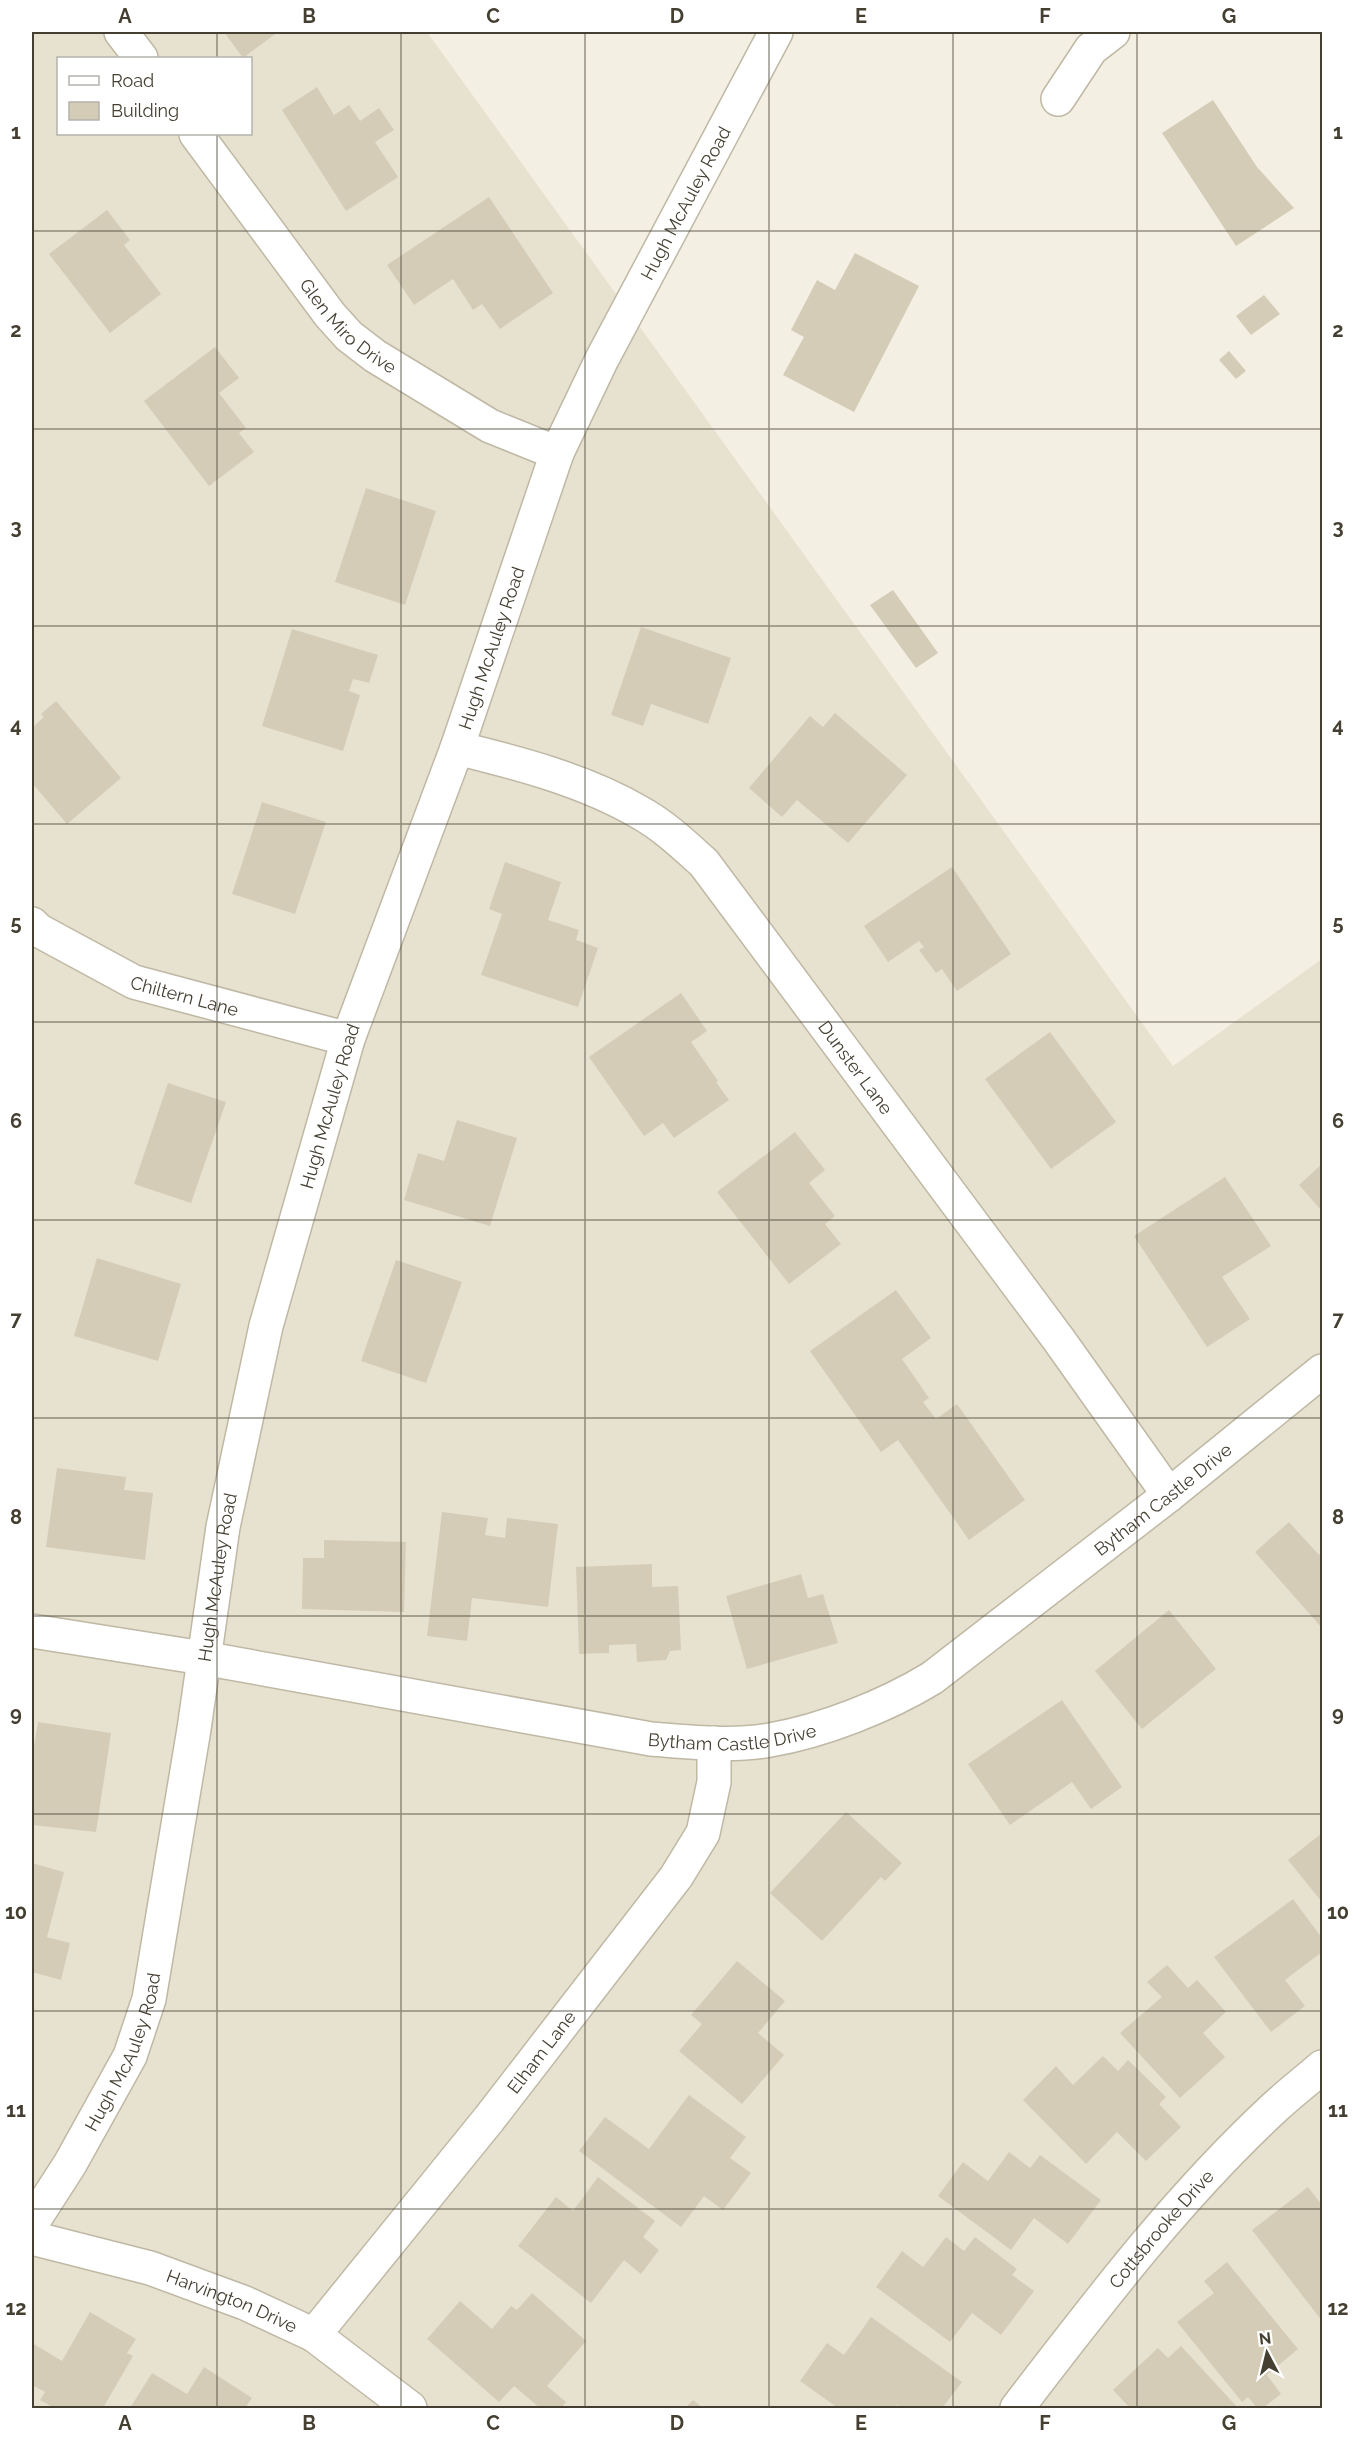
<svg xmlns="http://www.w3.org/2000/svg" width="1354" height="2440" viewBox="0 0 1354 2440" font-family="Raleway,sans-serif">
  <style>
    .residential { fill: #e7e2d0; fill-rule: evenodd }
    .building { fill: #d5ccb7 }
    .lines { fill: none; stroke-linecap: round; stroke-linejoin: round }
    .minor-casing { stroke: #bfb8a4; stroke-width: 36 }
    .minor { stroke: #fff; stroke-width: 33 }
    .grid { fill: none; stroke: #453f32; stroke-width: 1.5; stroke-opacity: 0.55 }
    .labels { text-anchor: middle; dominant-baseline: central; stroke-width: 5; stroke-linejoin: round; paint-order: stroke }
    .street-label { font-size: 18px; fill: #453f32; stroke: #fff }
    .neatline { fill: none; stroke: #453f32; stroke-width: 2 }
    .grid-label { font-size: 20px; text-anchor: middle; font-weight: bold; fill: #453f32 }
  </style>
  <rect width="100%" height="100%" fill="#f3efe2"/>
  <path class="residential" d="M32,32H427L1173,1066L1322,959V2408H32ZM58,58H250V134H58Z"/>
  <g class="building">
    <polygon points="224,32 278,32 243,58"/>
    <polygon points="317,87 334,115 349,105 360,121 379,108 394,130 375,142 398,177 346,211 282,110"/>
    <polygon points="1213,100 1257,167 1294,208 1236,246 1162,133"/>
    <polygon points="489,197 553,293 500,329 482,304 473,310 453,279 414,305 387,265"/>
    <polygon points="107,210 130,240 124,245 161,294 110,333 49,254"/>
    <polygon points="855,253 919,286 854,412 783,375 804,337 791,330 817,280 835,290"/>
    <polygon points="1264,295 1280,314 1251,335 1236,316"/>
    <polygon points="215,347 239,378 219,393 246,428 239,433 254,452 209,486 144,401"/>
    <polygon points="1229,351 1246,371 1236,379 1219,360"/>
    <polygon points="366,488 436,511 405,605 335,582"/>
    <polygon points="893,590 938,653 916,668 870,605"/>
    <polygon points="641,627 731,658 708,724 651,704 643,726 611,715"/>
    <polygon points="292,629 378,655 369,683 353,679 349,691 360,695 343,751 262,726"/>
    <polygon points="56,701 121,778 67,824 32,783 32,728 44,717 41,714"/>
    <polygon points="835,713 907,775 848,843 797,800 782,817 749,788 810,716 823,727"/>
    <polygon points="262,802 326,822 295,914 232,894"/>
    <polygon points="505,862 561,882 548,920 579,930 576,940 598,948 578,1007 481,975 502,914 489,909"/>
    <polygon points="952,867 1011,954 957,991 942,969 936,973 919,950 924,947 919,941 888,962 864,926"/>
    <polygon points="681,993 707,1031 691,1042 718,1081 716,1082 729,1100 674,1138 663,1123 644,1136 589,1057"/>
    <polygon points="1050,1032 1116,1122 1051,1169 985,1079"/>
    <polygon points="168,1083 226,1102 191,1203 134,1184"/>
    <polygon points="457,1120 517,1138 490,1226 404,1200 418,1153 444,1161"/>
    <polygon points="795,1132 825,1170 809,1183 835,1216 825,1224 841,1244 789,1284 717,1192"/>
    <polygon points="1322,1164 1322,1211 1299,1185"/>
    <polygon points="1225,1177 1271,1246 1222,1277 1250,1319 1207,1347 1134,1236"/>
    <polygon points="97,1258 181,1284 158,1361 74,1336"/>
    <polygon points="396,1260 462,1282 426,1383 361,1361"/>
    <polygon points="896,1290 931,1338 902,1359 929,1398 923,1402 936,1419 957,1404 1025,1500 969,1540 898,1440 881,1452 810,1351"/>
    <polygon points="57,1468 126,1477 124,1490 153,1493 145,1560 46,1547"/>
    <polygon points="442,1512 488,1518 485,1535 505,1538 507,1518 558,1524 548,1607 472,1598 467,1641 427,1636"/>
    <polygon points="1289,1522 1319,1555 1322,1552 1322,1628 1255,1552"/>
    <polygon points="324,1540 406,1542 404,1612 302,1609 303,1558 324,1558"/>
    <polygon points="652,1564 652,1587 678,1586 681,1650 670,1651 666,1660 637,1662 636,1644 609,1645 609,1653 579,1654 576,1567"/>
    <polygon points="801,1574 808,1598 823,1594 838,1643 747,1669 726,1596"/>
    <polygon points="1169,1610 1216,1669 1142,1729 1095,1671"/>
    <polygon points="1062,1700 1122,1787 1091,1809 1072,1782 1010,1825 968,1764"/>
    <polygon points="38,1722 111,1733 96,1832 32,1825 32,1759"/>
    <polygon points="846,1812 902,1863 885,1881 881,1877 822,1941 770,1893"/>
    <polygon points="1322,1833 1322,1902 1288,1860"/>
    <polygon points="32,1863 64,1872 47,1937 70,1943 61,1980 32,1972"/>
    <polygon points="1293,1899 1322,1938 1322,1952 1285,1980 1305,2006 1271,2032 1214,1957"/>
    <polygon points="737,1961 785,2001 758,2033 784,2055 742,2104 679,2051 702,2024 691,2015"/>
    <polygon points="1167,1965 1188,1988 1197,1980 1226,2012 1203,2033 1225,2057 1180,2098 1120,2033 1162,1997 1147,1982"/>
    <polygon points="1103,2056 1118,2071 1128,2060 1166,2097 1159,2104 1181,2127 1146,2161 1117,2132 1086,2164 1023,2100 1056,2066 1073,2085"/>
    <polygon points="689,2095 746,2137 730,2158 751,2173 723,2210 704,2196 681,2227 579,2151 605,2117 649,2149"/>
    <polygon points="1009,2152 1030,2168 1040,2155 1101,2200 1068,2244 1034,2218 1011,2250 938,2196 963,2162 988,2181"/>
    <polygon points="598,2177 655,2221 643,2237 659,2250 641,2274 624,2260 591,2303 518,2246 556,2197 573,2211"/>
    <polygon points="1308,2187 1322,2205 1322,2321 1252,2230"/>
    <polygon points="946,2237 964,2251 975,2237 1017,2269 1012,2275 1034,2291 1001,2335 972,2313 950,2342 876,2287 902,2251 923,2267"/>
    <polygon points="1227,2262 1298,2349 1267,2375 1281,2394 1263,2408 1257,2408 1248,2397 1242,2402 1177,2322 1214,2293 1204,2281"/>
    <polygon points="532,2293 586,2341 547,2386 566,2402 561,2408 540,2408 514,2386 499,2402 427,2339 460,2301 492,2329 511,2306 517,2310"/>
    <polygon points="90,2312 136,2339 127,2353 133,2356 103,2408 54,2408 40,2400 45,2392 32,2385 32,2343 62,2361"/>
    <polygon points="871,2317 962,2382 942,2408 902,2408 897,2405 894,2408 838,2408 800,2381 827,2343 844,2355"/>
    <polygon points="1181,2346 1238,2408 1130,2408 1113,2390 1158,2348 1168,2358"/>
    <polygon points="204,2367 252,2398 245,2408 130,2408 152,2373 187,2394"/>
    <polygon points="693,2400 703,2408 685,2408"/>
  </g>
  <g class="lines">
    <defs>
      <g id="minor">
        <polyline points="121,32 141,58"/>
        <polyline points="1058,99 1091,49 1113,32"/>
        <path id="s1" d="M196,134L330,315L349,336L375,356L490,426L557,453"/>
        <path id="s2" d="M457,748C518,763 584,780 639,812C663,825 684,845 704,863L1059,1340L1169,1495"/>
        <path id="s3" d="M32,924L38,930L134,982L348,1039"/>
        <path id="s4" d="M32,1631L203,1658L651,1739C690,1742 731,1747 770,1740C823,1731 886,1706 932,1678L1169,1495L1322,1371"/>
        <path id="s5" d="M32,2223L70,2164L130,2056L149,1999L194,1729L223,1527L266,1326L348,1039L457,748L557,453L602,359L776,32"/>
        <path id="s6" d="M32,2238L150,2268L245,2303L314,2335L410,2408"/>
        <path id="s7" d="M314,2335L489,2119L676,1877L703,1833L714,1782V1743"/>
        <path id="s8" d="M1017,2408C1097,2304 1177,2198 1274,2108C1289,2094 1306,2081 1322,2067"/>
      </g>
    </defs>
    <use href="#minor" class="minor-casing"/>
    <use href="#minor" class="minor"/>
  </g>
  <path class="grid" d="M217,32V58M401,32V2408M585,32V2408M769,32V2408M953,32V2408M1137,32V2408M217,134V2408M32,231H1322M32,429H1322M32,626H1322M32,824H1322M32,1022H1322M32,1220H1322M32,1418H1322M32,1616H1322M32,1814H1322M32,2011H1322M32,2209H1322"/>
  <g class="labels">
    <g class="street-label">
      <text stroke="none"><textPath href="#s5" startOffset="2139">Hugh McAuley Road</textPath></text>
      <text stroke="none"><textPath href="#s1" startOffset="246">Glen Miro Drive</textPath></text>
      <text stroke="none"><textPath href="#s5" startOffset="1652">Hugh McAuley Road</textPath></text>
      <text stroke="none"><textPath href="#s3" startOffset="170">Chiltern Lane</textPath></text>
      <text stroke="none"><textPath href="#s2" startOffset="531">Dunster Lane</textPath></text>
      <text stroke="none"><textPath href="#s5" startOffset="1166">Hugh McAuley Road</textPath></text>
      <text stroke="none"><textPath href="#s4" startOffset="1214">Bytham Castle Drive</textPath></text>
      <text stroke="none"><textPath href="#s5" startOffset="681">Hugh McAuley Road</textPath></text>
      <text stroke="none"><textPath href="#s4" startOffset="710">Bytham Castle Drive</textPath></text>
      <text stroke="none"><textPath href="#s5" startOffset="195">Hugh McAuley Road</textPath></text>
      <text stroke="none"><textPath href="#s7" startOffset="363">Elham Lane</textPath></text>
      <text stroke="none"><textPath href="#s8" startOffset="230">Cottsbrooke Drive</textPath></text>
      <text stroke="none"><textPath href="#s6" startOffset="210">Harvington Drive</textPath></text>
    </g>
  </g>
  <rect width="1354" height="2440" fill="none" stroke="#ffffff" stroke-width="66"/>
  <rect x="57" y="57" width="195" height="78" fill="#ffffff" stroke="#b5b2ad" stroke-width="1.5"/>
  <rect x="69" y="76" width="30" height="9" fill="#ffffff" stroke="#b5b2ad" stroke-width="1.5"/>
  <text x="111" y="87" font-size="18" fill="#453f32">Road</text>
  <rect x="69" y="102" width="30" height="18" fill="#d5ccb7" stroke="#b5b2ad" stroke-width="1.5"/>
  <text x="111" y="117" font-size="18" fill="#453f32">Building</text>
  <g transform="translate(1267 2353) rotate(353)" stroke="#ffffff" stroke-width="4.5" paint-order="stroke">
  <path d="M0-4.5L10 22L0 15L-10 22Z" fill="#453f32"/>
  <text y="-9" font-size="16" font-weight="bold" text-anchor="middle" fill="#453f32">N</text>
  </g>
  <rect x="33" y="33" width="1288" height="2374" class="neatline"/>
  <g class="grid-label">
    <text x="125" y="23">A</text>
    <text x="309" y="23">B</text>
    <text x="493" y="23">C</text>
    <text x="677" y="23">D</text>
    <text x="861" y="23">E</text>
    <text x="1045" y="23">F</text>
    <text x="1229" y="23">G</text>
    <text x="16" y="139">1</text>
    <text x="1338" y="139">1</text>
    <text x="16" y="337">2</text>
    <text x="1338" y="337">2</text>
    <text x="16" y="534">3</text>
    <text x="1338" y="534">3</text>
    <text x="16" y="732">4</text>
    <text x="1338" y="732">4</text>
    <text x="16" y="930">5</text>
    <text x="1338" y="930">5</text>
    <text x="16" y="1128">6</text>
    <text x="1338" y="1128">6</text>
    <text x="16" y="1326">7</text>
    <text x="1338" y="1326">7</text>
    <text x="16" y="1524">8</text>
    <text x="1338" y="1524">8</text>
    <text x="16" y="1721">9</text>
    <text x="1338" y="1721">9</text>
    <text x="16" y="1919">10</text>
    <text x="1338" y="1919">10</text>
    <text x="16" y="2117">11</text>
    <text x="1338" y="2117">11</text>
    <text x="16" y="2315">12</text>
    <text x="1338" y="2315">12</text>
    <text x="125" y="2430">A</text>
    <text x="309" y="2430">B</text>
    <text x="493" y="2430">C</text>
    <text x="677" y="2430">D</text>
    <text x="861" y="2430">E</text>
    <text x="1045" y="2430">F</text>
    <text x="1229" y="2430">G</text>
  </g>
</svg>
